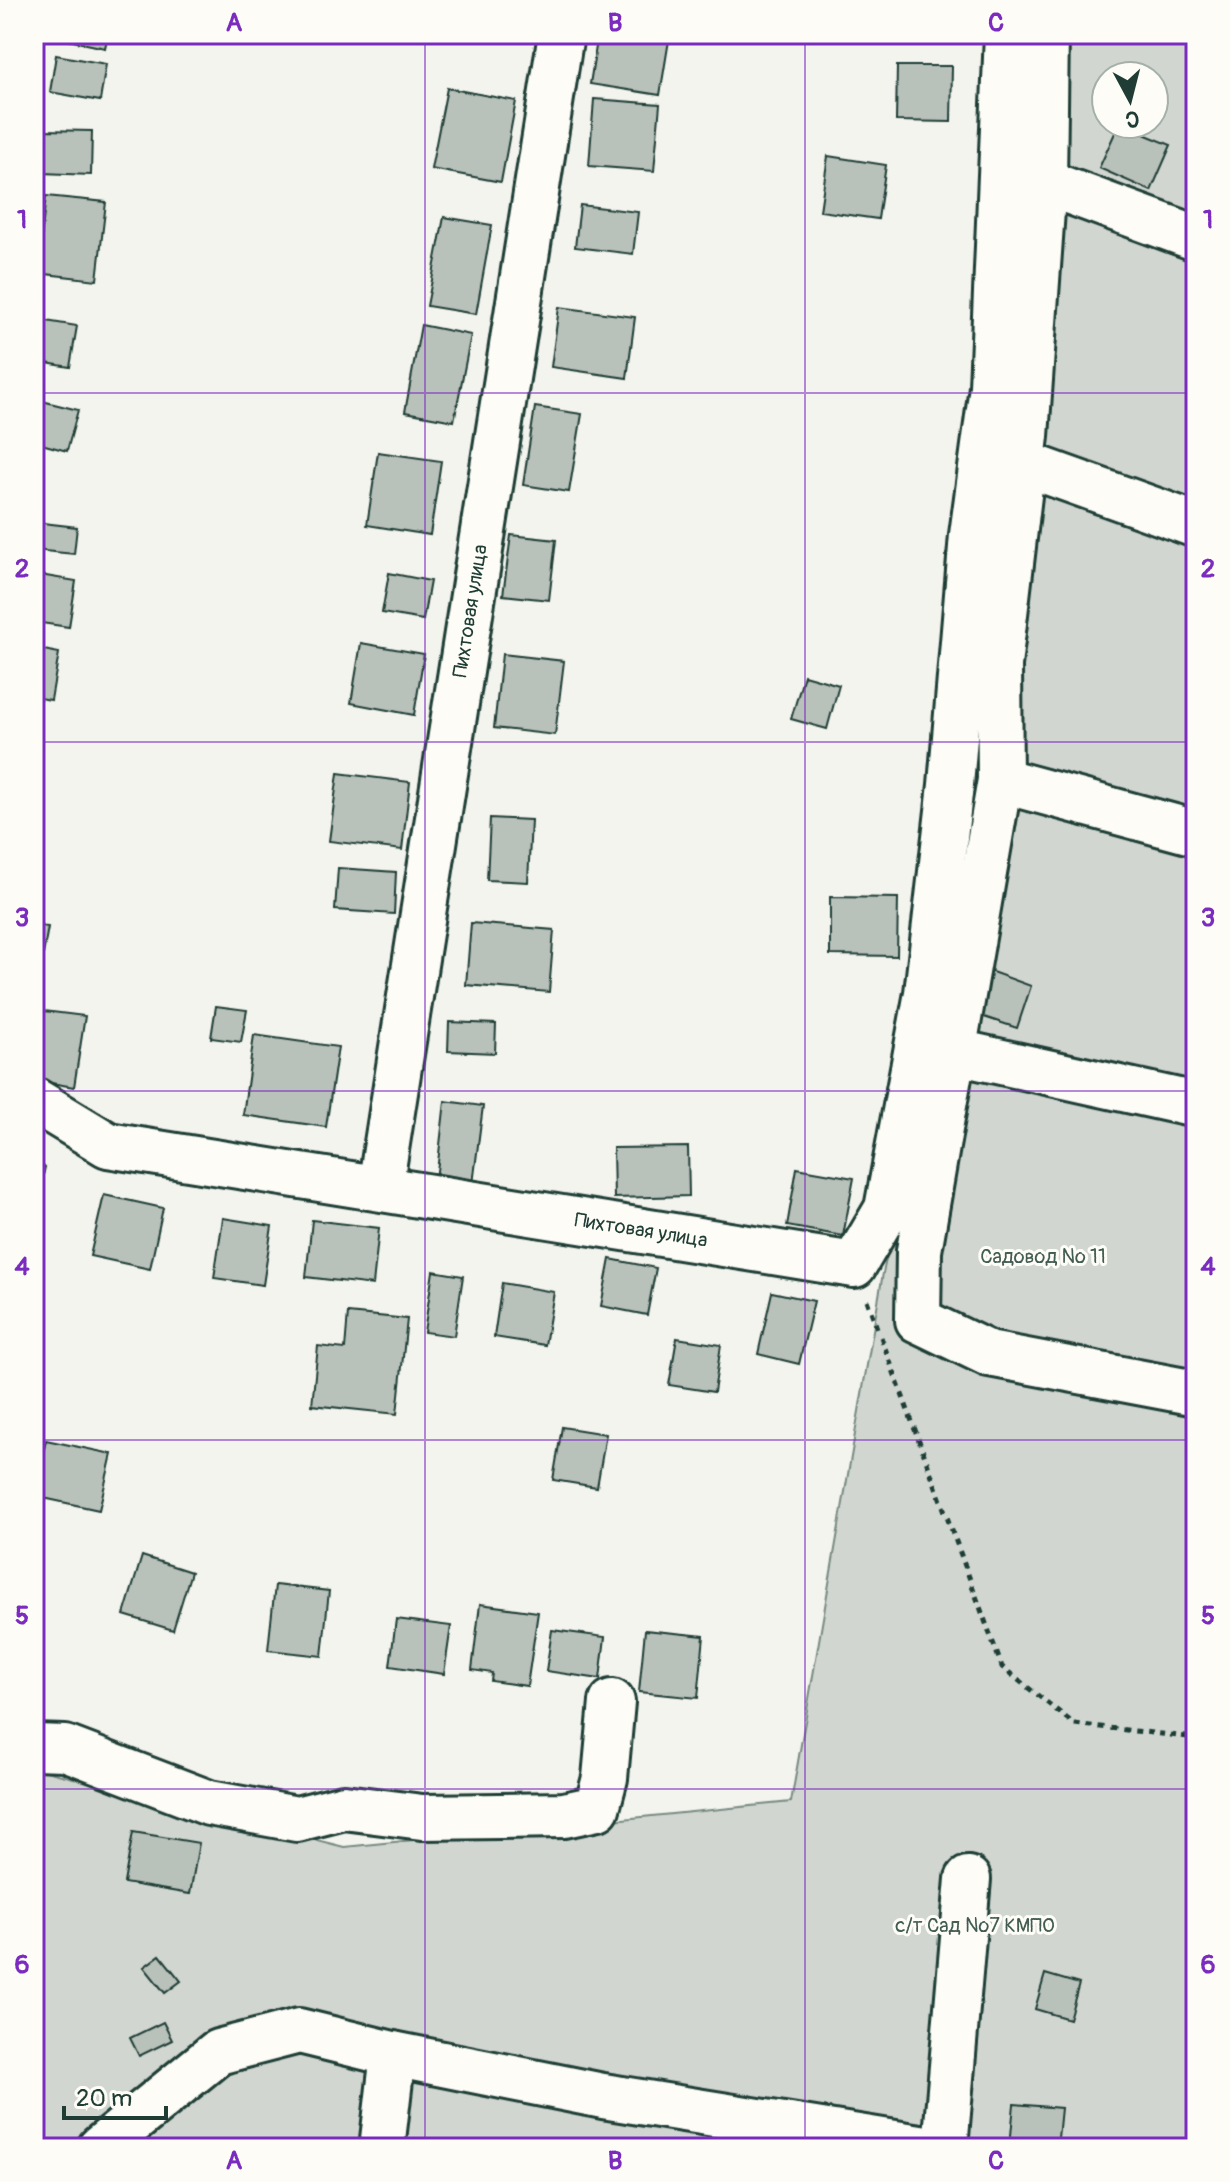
<svg xmlns="http://www.w3.org/2000/svg" width="1230" height="2182" viewBox="0 0 1230 2182" font-family="Pangolin,sans-serif">
  <style>
    .green { fill: #d1d6d1; stroke: #788a82; stroke-width: 2; fill-rule: evenodd }
    .building { fill: #b9c1bb; stroke: #1f3d34; stroke-width: 2 }
    .lines { fill: none; stroke-linecap: round; stroke-linejoin: round }
    .minor-casing { stroke: #1f3d34; stroke-width: 50 }
    .path { stroke: #1f3d34; stroke-width: 5; stroke-dasharray: 6 6; stroke-linecap: butt }
    .minor { stroke: #fdfcf7; stroke-width: 44 }
    .grid { fill: none; stroke: #7b2cbf; stroke-width: 2; stroke-opacity: 0.55 }
    .labels { text-anchor: middle; dominant-baseline: central; stroke-width: 6; stroke-linejoin: round; paint-order: stroke }
    .street-label { font-size: 20px; fill: #1f3d34; stroke: #fdfcf7 }
    .park-label { font-size: 20px; fill: #435c53; stroke: #fdfcf7 }
    .neatline { fill: none; stroke: #7b2cbf; stroke-width: 3 }
    .grid-label { font-size: 26px; text-anchor: middle; font-weight: bold; fill: #7b2cbf }
  </style>
  <rect width="100%" height="100%" fill="#f4f4ef"/>
  <filter id="ink" filterUnits="userSpaceOnUse"><feTurbulence type="fractalNoise" baseFrequency=".0125" numOctaves="2"/><feDisplacementMap in="SourceGraphic" scale="16" xChannelSelector="R" yChannelSelector="G"/><feConvolveMatrix kernelMatrix="1 2 1 2 8 2 1 2 1" color-interpolation-filters="sRGB"/></filter>
  <g filter="url(#ink)">
    <path class="green" d="M1022,34H1196V2148H34V1768L344,1847L791,1802L883,1273L931,1056ZM1106,76H1154V124H1106Z"/>
    <g class="building">
      <polygon points="54,34 108,34 105,48 54,37"/>
      <polygon points="598,34 670,34 660,95 590,84"/>
      <polygon points="56,55 106,64 100,101 50,92"/>
      <polygon points="897,66 952,66 951,122 896,121"/>
      <polygon points="447,88 516,101 501,182 431,169"/>
      <polygon points="594,99 660,104 654,171 589,166"/>
      <polygon points="1119,124 1171,145 1151,191 1099,168"/>
      <polygon points="43,130 92,131 91,175 42,173"/>
      <polygon points="828,156 886,165 878,219 820,211"/>
      <polygon points="46,196 106,202 97,280 37,273"/>
      <polygon points="580,205 638,212 633,254 575,247"/>
      <polygon points="444,217 492,225 476,314 427,306"/>
      <polygon points="559,307 635,317 627,378 551,367"/>
      <polygon points="34,319 77,326 70,367 34,361"/>
      <polygon points="421,325 471,335 454,421 405,412"/>
      <polygon points="34,399 78,410 67,451 34,442"/>
      <polygon points="535,407 582,414 569,492 523,485"/>
      <polygon points="378,452 441,461 430,535 367,525"/>
      <polygon points="34,522 77,527 74,554 34,550"/>
      <polygon points="511,535 556,540 549,600 503,595"/>
      <polygon points="389,573 430,581 423,620 382,613"/>
      <polygon points="34,574 76,581 69,627 34,622"/>
      <polygon points="361,643 424,654 414,715 351,703"/>
      <polygon points="34,648 59,653 51,700 34,697"/>
      <polygon points="502,654 564,661 555,735 494,728"/>
      <polygon points="804,675 839,685 827,729 791,719"/>
      <polygon points="338,773 410,782 402,850 329,841"/>
      <polygon points="490,818 531,820 528,882 487,880"/>
      <polygon points="338,868 396,872 394,914 335,910"/>
      <polygon points="830,897 898,898 897,956 830,955"/>
      <polygon points="471,923 554,930 549,992 466,985"/>
      <polygon points="34,925 48,927 38,983 34,982"/>
      <polygon points="981,968 1031,986 1017,1028 966,1011"/>
      <polygon points="216,1006 247,1010 241,1042 211,1038"/>
      <polygon points="44,1011 85,1016 74,1087 34,1080"/>
      <polygon points="449,1022 496,1024 495,1053 448,1051"/>
      <polygon points="254,1035 338,1047 326,1127 243,1115"/>
      <polygon points="445,1101 483,1106 473,1184 436,1180"/>
      <polygon points="688,1147 689,1196 614,1198 613,1148"/>
      <polygon points="34,1164 45,1167 38,1198 34,1197"/>
      <polygon points="797,1168 854,1178 843,1236 787,1226"/>
      <polygon points="104,1195 163,1208 150,1269 90,1256"/>
      <polygon points="223,1218 272,1226 263,1285 214,1278"/>
      <polygon points="312,1220 379,1228 373,1285 306,1277"/>
      <polygon points="610,1259 656,1268 647,1315 601,1306"/>
      <polygon points="433,1271 463,1276 454,1336 424,1332"/>
      <polygon points="502,1283 554,1292 545,1345 494,1337"/>
      <polygon points="772,1292 814,1301 799,1364 758,1354"/>
      <polygon points="348,1313 407,1319 397,1414 312,1405 318,1346 345,1349"/>
      <polygon points="677,1338 721,1345 714,1392 669,1385"/>
      <polygon points="562,1427 606,1434 597,1487 553,1480"/>
      <polygon points="46,1440 112,1454 99,1510 34,1496"/>
      <polygon points="142,1556 191,1572 173,1630 124,1615"/>
      <polygon points="275,1585 329,1591 322,1656 268,1650"/>
      <polygon points="480,1604 538,1612 527,1686 491,1681 492,1673 472,1670"/>
      <polygon points="396,1619 451,1626 444,1674 390,1666"/>
      <polygon points="552,1630 605,1637 600,1679 546,1671"/>
      <polygon points="645,1630 704,1636 698,1698 639,1692"/>
      <polygon points="133,1832 199,1843 190,1894 124,1883"/>
      <polygon points="160,1955 181,1981 165,1993 144,1967"/>
      <polygon points="1045,1974 1079,1984 1069,2019 1035,2009"/>
      <polygon points="163,2022 172,2040 139,2056 130,2038"/>
      <polygon points="1014,2104 1061,2108 1057,2148 1010,2146"/>
      <polygon points="1165,2145 1165,2148 1140,2148 1140,2146"/>
    </g>
    <g class="lines">
      <defs>
        <g id="minor">
          <polyline points="1046,34 1044,182 1026,436 999,665 1000,780 919,1251 918,1320 989,1354 1196,1393"/>
          <polyline points="1044,182 1196,238"/>
          <polyline points="1023,463 1196,525"/>
          <polyline points="1000,780 1196,833"/>
          <polyline points="952,1051 1196,1105"/>
          <polyline points="34,1100 108,1145 854,1265 887,1209 927,993 951,785 972,535 992,387 1007,34"/>
          <polyline points="380,1188 561,34"/>
          <polyline points="34,1747 65,1748 209,1803 297,1819 344,1807 422,1817 564,1815 597,1808 605,1778 612,1702"/>
          <polyline points="100,2148 218,2052 299,2031 393,2054 603,2096 926,2148"/>
          <polyline points="382,2148 393,2054"/>
          <polyline points="945,2148 968,1879"/>
        </g>
      </defs>
      <use href="#minor" class="minor-casing"/>
      <g class="path">
        <polyline points="867,1300 877,1328"/>
        <polyline points="881,1337 1002,1667 1074,1724 1196,1738"/>
      </g>
      <use href="#minor" class="minor"/>
    </g>
  </g>
  <path class="grid" d="M425,34V2148M805,34V2148M34,393H1196M34,742H1196M34,1091H1196M34,1440H1196M34,1789H1196"/>
  <g class="labels">
    <g class="street-label">
      <text transform="translate(470 611) rotate(-81)">Пихтовая улица</text>
      <text transform="translate(641 1230) rotate(9)">Пихтовая улица</text>
    </g>
    <g class="park-label">
      <text x="1043" y="1256">Садовод № 11</text>
      <text x="975" y="1925">с/т Сад №7 КМПО</text>
    </g>
  </g>
  <rect width="1230" height="2182" fill="none" stroke="#fdfcf7" stroke-width="88"/>
  <g transform="translate(1130 100) rotate(173)"><circle r="38" fill="#fdfcf7" stroke="#a4b0a9" stroke-width="2"/>
  <path d="M0-6L14 30L0 20L-14 30Z" fill="#1f3d34"/>
  <text y="-12" font-size="22" font-weight="bold" text-anchor="middle" fill="#1f3d34">С</text>
  </g>
  <path d="M64 2106v12h102v-12" fill="none" stroke="#1f3d34" stroke-width="4"/>
  <text x="76" y="2106" font-size="24" fill="#1f3d34" stroke="#fdfcf7" stroke-width="6" paint-order="stroke">20 m</text>
  <rect x="44" y="44" width="1142" height="2094" class="neatline"/>
  <g class="grid-label">
    <text x="234" y="31">A</text>
    <text x="615" y="31">B</text>
    <text x="996" y="31">C</text>
    <text x="22" y="228">1</text>
    <text x="1208" y="228">1</text>
    <text x="22" y="577">2</text>
    <text x="1208" y="577">2</text>
    <text x="22" y="926">3</text>
    <text x="1208" y="926">3</text>
    <text x="22" y="1275">4</text>
    <text x="1208" y="1275">4</text>
    <text x="22" y="1624">5</text>
    <text x="1208" y="1624">5</text>
    <text x="22" y="1973">6</text>
    <text x="1208" y="1973">6</text>
    <text x="234" y="2169">A</text>
    <text x="615" y="2169">B</text>
    <text x="996" y="2169">C</text>
  </g>
</svg>
